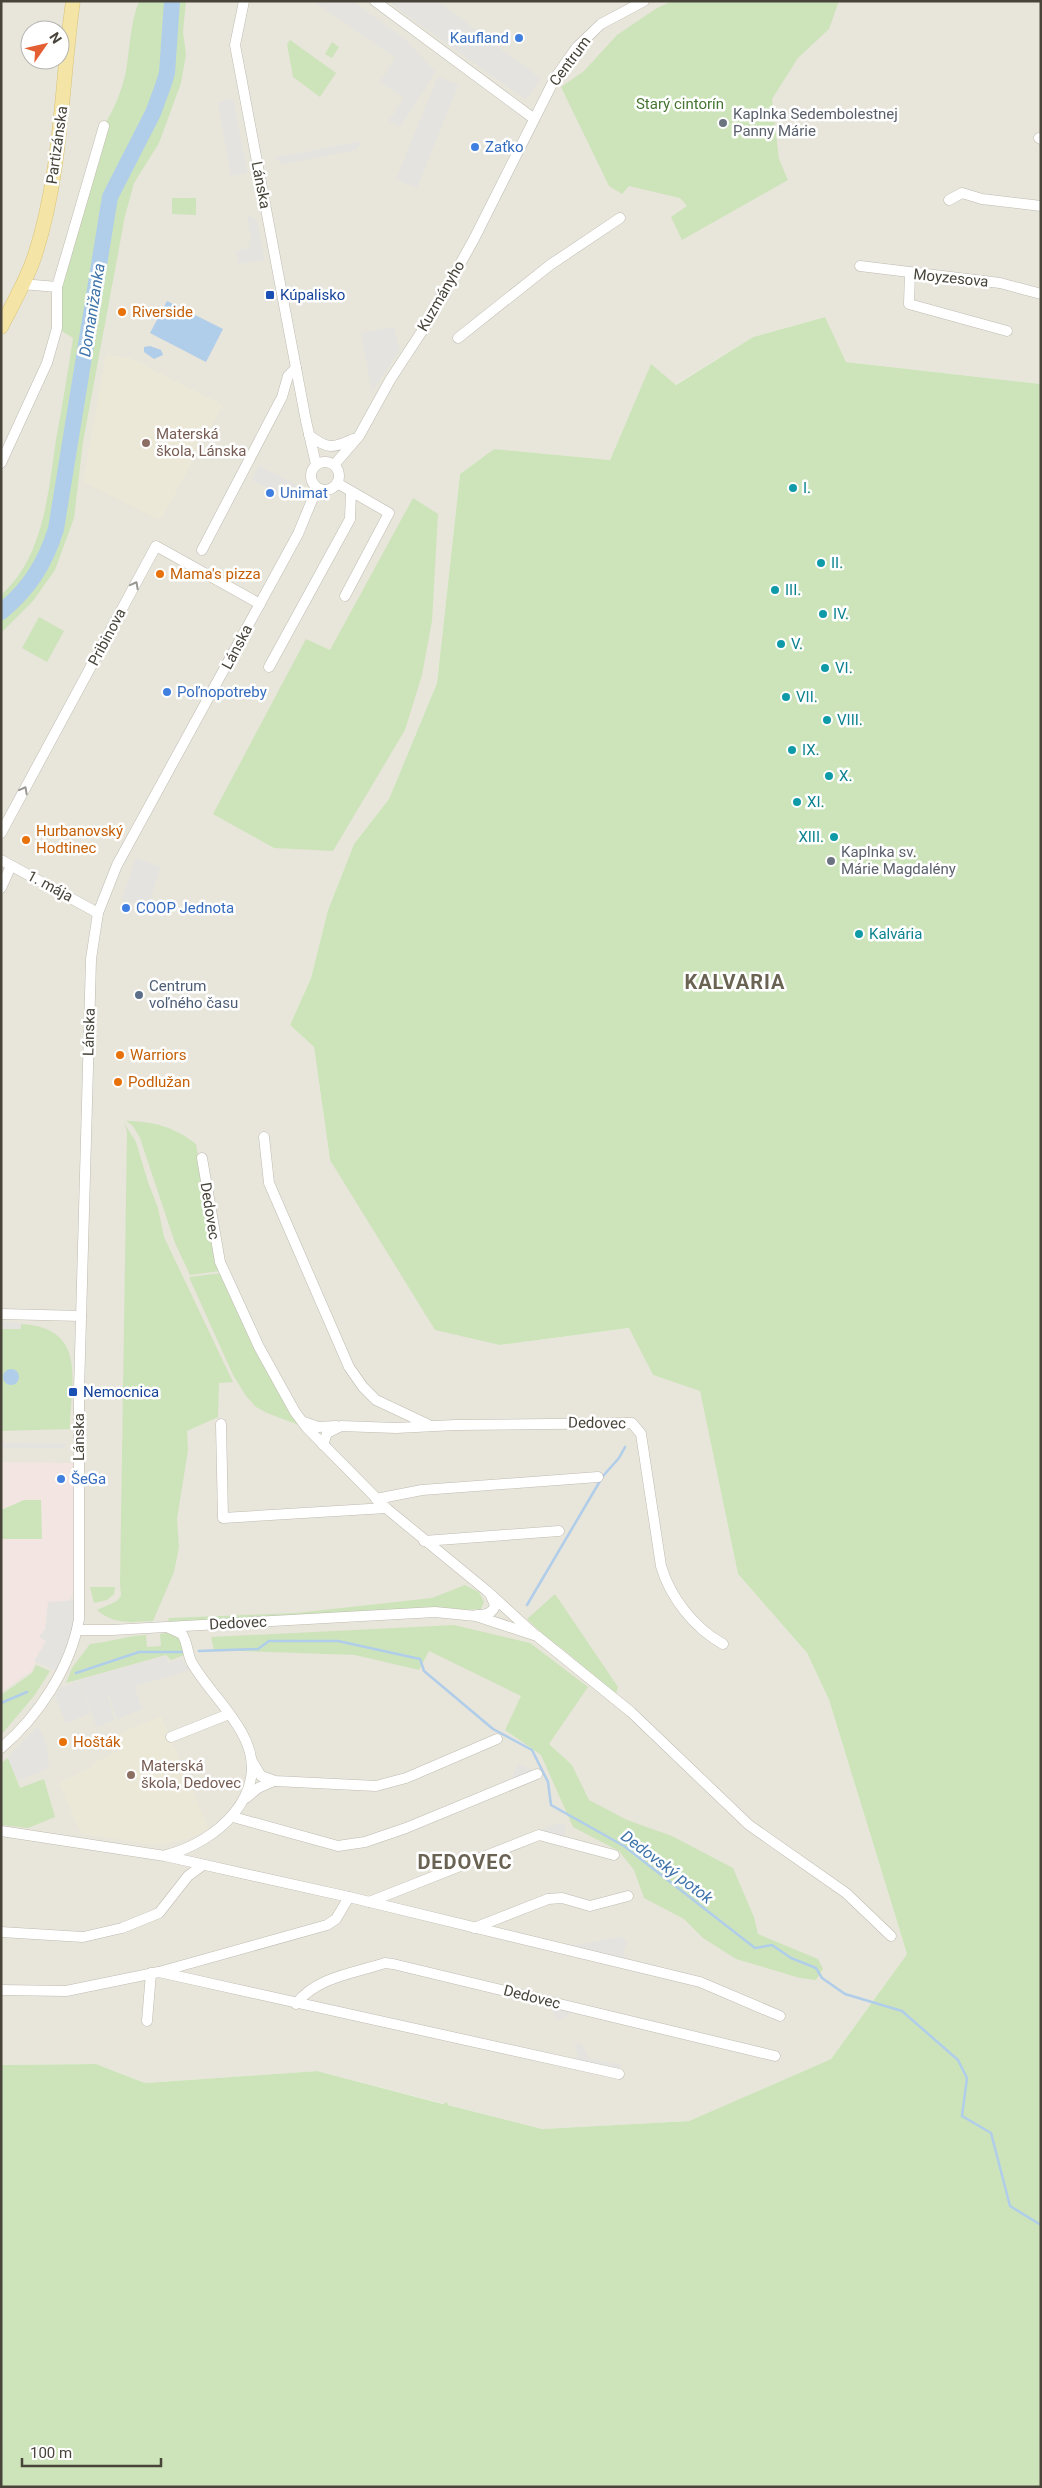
<svg xmlns="http://www.w3.org/2000/svg" width="1042" height="2488" viewBox="0 0 1042 2488" font-family="Roboto,sans-serif">
  <style>
    .residential { fill: #e8e5db; fill-rule: evenodd }
    .education { fill: #ece8d8 }
    .medical { fill: #f3e5e2 }
    .green { fill: #cde4ba }
    .parking { fill: #e4e3e0 }
    .water { fill: #b0cdea }
    .lines { fill: none; stroke-linecap: round; stroke-linejoin: round }
    .stream { stroke: #b0cdea; stroke-width: 2.5 }
    .river { stroke: #b0cdea; stroke-width: 16 }
    .minor-casing { stroke: #bfbbb0; stroke-width: 11 }
    .major-casing { stroke: #d8c376; stroke-width: 15 }
    .minor { stroke: #fff; stroke-width: 10 }
    .major { stroke: #f4e5a6; stroke-width: 14 }
    .oneway { stroke: #9a9893 }
    .shop-dot { fill: #3f7fe0; stroke: #fff; stroke-width: 2 }
    .worship-dot { fill: #6b7280; stroke: #fff; stroke-width: 2 }
    .transit-dot { fill: #1a4fb4; stroke: #fff; stroke-width: 2 }
    .food-dot { fill: #e8710a; stroke: #fff; stroke-width: 2 }
    .education-dot { fill: #8d6e63; stroke: #fff; stroke-width: 2 }
    .culture-dot { fill: #0f9aa8; stroke: #fff; stroke-width: 2 }
    .service-dot { fill: #5c6f8a; stroke: #fff; stroke-width: 2 }
    .labels { text-anchor: middle; dominant-baseline: central; stroke-width: 5; stroke-linejoin: round; paint-order: stroke }
    .shop-label { font-size: 15px; fill: #366cbe; stroke: #fff; text-anchor: start }
    .street-label { font-size: 15px; fill: #48443a; stroke: #fff }
    .park-label { font-size: 15px; fill: #467533; stroke: #fff }
    .worship-label { font-size: 15px; fill: #5b616d; stroke: #fff; text-anchor: start }
    .transit-label { font-size: 15px; fill: #164399; stroke: #fff; text-anchor: start }
    .food-label { font-size: 15px; fill: #c56008; stroke: #fff; text-anchor: start }
    .education-label { font-size: 15px; fill: #785e54; stroke: #fff; text-anchor: start }
    .culture-label { font-size: 15px; fill: #0d838f; stroke: #fff; text-anchor: start }
    .service-label { font-size: 15px; fill: #4e5e75; stroke: #fff; text-anchor: start }
    .water-label { font-size: 16px; font-style: italic; fill: #3e73aa; stroke: #fff }
    .district-label { font-size: 20px; font-weight: bold; letter-spacing: 1px; fill: #6a6353; stroke: #fff }
  </style>
  <rect width="100%" height="100%" fill="#f4f3ec"/>
  <path class="residential" d="M1,1H1041V384L846,362L824,317L753,337L675,385L651,365L610,460L494,449L460,474L437,683L389,799L354,844L328,910L311,978L290,1025L314,1047L330,1160L500,1345L630,1328L653,1375L700,1390L738,1574L807,1653L829,1700L907,1954L831,2059L689,2121L542,2129L317,2071L145,2083L96,2064L1,2065ZM30,30H60V60H30Z"/>
  <g class="education">
    <polygon points="106,355 130,358 223,405 162,518 157,519 83,482"/>
    <polygon points="161,1716 209,1829 187,1839 156,1845 81,1834 59,1783 92,1767 91,1764 122,1749 118,1734"/>
  </g>
  <polygon class="medical" points="1,1462 73,1463 77,1586 31,1671 1,1692"/>
  <g class="green">
    <path d="M139,1H186L183,32L186,54L181,83L159,143L134,183L125,216L83,442L74,518L55,570L33,601L1,633V595C44,557 48,493 56,440C62,406 68,372 73,338L57,328V287L104,126C114,109 122,91 126,71C130,48 130,24 139,1Z"/>
    <polygon points="672,1 839,1 829,29 798,58 772,99 779,159 788,180 682,240 671,217 687,206 680,198 629,186 622,194 609,186 561,87 584,71 617,35 657,8"/>
    <polygon points="290,40 336,73 320,97 293,77 287,44"/>
    <polygon points="332,42 339,47 332,58 325,54"/>
    <polygon points="172,198 196,198 196,215 172,214"/>
    <polygon points="825,317 846,362 1041,384 1041,2487 1,2487 1,2065 96,2064 145,2083 317,2071 443,2104 447,2102 448,2105 542,2129 689,2121 831,2059 907,1954 829,1700 807,1653 738,1574 700,1391 653,1375 629,1328 500,1345 435,1330 330,1160 314,1047 290,1025 311,978 328,910 354,844 389,799 437,683 460,474 494,449 610,460 651,364 676,385 753,337"/>
    <polygon points="413,498 438,514 432,621 422,675 405,730 333,851 274,848 213,814 306,639 330,650"/>
    <polygon points="39,617 64,631 47,662 22,648"/>
    <path d="M126,1121C152,1121 175,1127 196,1144L215,1262L220,1271L190,1275L175,1243L140,1138L133,1126Z"/>
    <path d="M124,1123L136,1142L148,1182L158,1208L164,1237L233,1382L219,1383L218,1417L187,1431L188,1450L177,1519L179,1547L174,1572L153,1621C132,1622 114,1625 97,1610L117,1601L121,1596L120,1583L127,1131Z"/>
    <polygon points="223,1273 307,1428 267,1413 256,1407 246,1396 233,1375 189,1277"/>
    <path d="M1,1324L2,1329H20L21,1324C88,1328 71,1381 70,1429L1,1431Z"/>
    <polygon points="24,1500 41,1500 42,1539 1,1539 1,1510"/>
    <polygon points="465,1585 479,1592 484,1602 481,1609 166,1627 169,1618 296,1613 432,1598"/>
    <polygon points="90,1587 115,1587 114,1594 107,1600 94,1603"/>
    <polygon points="555,1594 618,1687 616,1694 559,1646 557,1648 527,1619"/>
    <polygon points="454,1625 530,1643 588,1687 549,1744 572,1765 589,1800 627,1820 672,1836 733,1868 754,1917 758,1934 818,1959 823,1969 816,1980 800,1978 736,1959 703,1938 684,1919 644,1898 634,1870 619,1851 573,1827 541,1755 505,1730 521,1696 429,1651 419,1670 355,1655 214,1650 211,1637"/>
    <path d="M173,1632L179,1637L187,1654L171,1660L166,1655L66,1683L72,1668L90,1644C109,1642 126,1636 146,1635L147,1647L161,1646L160,1634Z"/>
    <polygon points="36,1665 50,1671 34,1696 1,1735 1,1695 32,1673"/>
    <polygon points="8,1758 20,1788 44,1779 55,1817 28,1828 1,1825 1,1763"/>
  </g>
  <g class="parking">
    <polygon points="317,1 352,1 406,40 435,72 400,127 389,121 404,98 380,82 396,58 316,3"/>
    <polygon points="387,1 437,1 541,79 526,100"/>
    <polygon points="438,77 458,85 417,188 396,179"/>
    <polygon points="233,99 247,172 231,176 218,102"/>
    <polygon points="362,141 356,150 283,164 274,158"/>
    <polygon points="247,215 257,220 264,260 239,264 236,251 250,248 249,241 252,241"/>
    <polygon points="394,327 399,351 372,392 361,333"/>
    <polygon points="259,466 297,485 290,499 252,480"/>
    <polygon points="136,858 160,867 148,907 122,900"/>
    <polygon points="2,1322 21,1323 21,1329 2,1329"/>
    <polygon points="1,1443 67,1444 62,1448 1,1448"/>
    <polygon points="79,1600 79,1619 60,1672 34,1661 46,1641 39,1637 45,1629 48,1602"/>
    <polygon points="165,1656 169,1663 181,1659 190,1670 134,1686 142,1709 117,1719 109,1695 107,1695 114,1720 97,1727 79,1680"/>
    <polygon points="78,1681 90,1713 66,1723 55,1696 61,1687"/>
    <polygon points="37,1727 42,1733 47,1748 49,1768 18,1781 8,1758"/>
    <polygon points="519,1764 533,1770 509,1783"/>
    <polygon points="560,1823 565,1826 565,1836 570,1840 539,1831"/>
    <polygon points="622,1937 627,1943 623,1953 628,1960 570,1946"/>
    <polygon points="548,2001 575,2008 564,2019 557,2020"/>
    <polygon points="581,2044 590,2059 621,2065 619,2074 572,2062 579,2054 574,2045"/>
  </g>
  <g class="water">
    <polygon points="167,301 223,329 206,362 150,333"/>
    <polygon points="150,346 161,350 163,355 154,359 144,352 144,347"/>
    <circle cx="11" cy="1377" r="8"/>
  </g>
  <g class="lines">
    <g class="stream">
      <polyline points="527,1605 603,1476 619,1458 625,1447"/>
      <polyline points="199,1651 258,1649 269,1641 338,1641 420,1659 424,1671 493,1729 532,1750 548,1782 551,1805 624,1846 755,1948 772,1945 791,1958 816,1968 822,1978 845,1994 902,2011 958,2060 967,2078 962,2116 991,2133 1010,2206 1041,2225"/>
      <polyline points="76,1673 139,1652 183,1652"/>
      <polyline points="1,1703 27,1692"/>
    </g>
    <path class="river" d="M1,612C29,589 45,564 56,529L110,197L153,113L163,86L167,73L172,1"/>
    <defs>
      <g id="minor">
        <polyline points="244,1 235,45 306,421 316,464"/>
        <polyline points="375,1 533,118"/>
        <polyline points="1039,138 1041,139"/>
        <polyline points="949,200 962,193 982,199 1041,206"/>
        <polyline points="860,266 1000,283 1041,294"/>
        <polyline points="910,273 909,304 1007,331"/>
        <polyline points="57,287 104,126"/>
        <polyline points="458,338 550,265 620,218"/>
        <path d="M309,435C327,449 333,449 353,439"/>
        <circle cx="325" cy="476" r="14"/>
        <polyline points="1,463 47,363 57,328 57,287 22,284"/>
        <polyline points="334,465 359,436 390,380 426,325 474,239 555,78 577,47 601,24 644,1"/>
        <polyline points="337,483 389,513 345,596"/>
        <polyline points="202,550 282,397 288,376 296,368"/>
        <polyline points="269,667 350,519 351,492"/>
        <polyline points="1,833 156,546 260,604"/>
        <polyline points="1,860 98,913"/>
        <polyline points="1,888 11,866"/>
        <polyline points="264,1137 269,1183 349,1367 363,1387 376,1400 429,1425"/>
        <polyline points="202,1158 220,1262 259,1347 295,1412 307,1428 386,1508 487,1591 534,1634"/>
        <polyline points="1,1314 81,1316"/>
        <polyline points="304,1422 318,1427 336,1426"/>
        <polyline points="221,1424 223,1518 386,1508"/>
        <path d="M323,1445L327,1433L341,1426L396,1428L455,1425L632,1423L641,1434L661,1566C670,1597 694,1628 723,1644"/>
        <polyline points="376,1499 422,1490 598,1477"/>
        <polyline points="424,1541 559,1531"/>
        <path d="M477,1615C485,1615 493,1614 495,1605L491,1596"/>
        <polyline points="77,1630 112,1630 435,1612 476,1616 537,1636 631,1712 749,1825 846,1893 891,1936"/>
        <polyline points="171,1737 229,1714"/>
        <path d="M1,1748C38,1717 71,1667 79,1619V1391L91,959L98,913L117,865L298,534L317,488"/>
        <polyline points="252,1761 261,1776 275,1781 376,1786 406,1778 497,1739"/>
        <polyline points="246,1798 258,1788 274,1781"/>
        <polyline points="233,1817 338,1846 365,1842 406,1828 537,1774"/>
        <polyline points="1,1831 165,1856 349,1897 700,1982 780,2016"/>
        <path d="M166,1855C216,1843 273,1793 244,1737C231,1710 207,1689 192,1663C187,1654 188,1643 182,1634L169,1628"/>
        <polyline points="369,1902 539,1835 614,1855"/>
        <polyline points="474,1928 548,1899 562,1898 590,1906 628,1896"/>
        <polyline points="1,1932 83,1937 122,1928 159,1913 188,1876 203,1865"/>
        <polyline points="159,1972 619,2074"/>
        <polyline points="1,1990 66,1991 159,1972 327,1925 336,1919 349,1897"/>
        <path d="M296,2004C316,1977 355,1973 385,1963L393,1964L775,2056"/>
        <polyline points="147,2021 151,1973"/>
      </g>
      <path id="major" d="M1,327C13,303 27,280 35,255C62,172 61,86 73,1"/>
    </defs>
    <use href="#minor" class="minor-casing"/>
    <use href="#major" class="major-casing"/>
    <use href="#minor" class="minor"/>
    <use href="#major" class="major"/>
  </g>
  <defs><path id="oneway-chevron" d="M-2-3.5L2.5 0L-2 3.5" fill="none" stroke-width="1.6" stroke-linecap="round" stroke-linejoin="round" transform="scale(1.25)"/></defs>
  <g class="oneway">
    <use href="#oneway-chevron" transform="translate(135 585) rotate(-62)"/>
    <use href="#oneway-chevron" transform="translate(24 790) rotate(-62)"/>
  </g>
  <g class="shop-dot">
    <circle cx="519" cy="38" r="5"/>
    <circle cx="475" cy="147" r="5"/>
    <circle cx="270" cy="493" r="5"/>
    <circle cx="167" cy="692" r="5"/>
    <circle cx="126" cy="908" r="5"/>
    <circle cx="61" cy="1479" r="5"/>
  </g>
  <g class="worship-dot">
    <circle cx="723" cy="123" r="5"/>
    <circle cx="831" cy="861" r="5"/>
  </g>
  <g class="transit-dot">
    <rect x="265" y="290" width="10" height="10" rx="2.5"/>
    <rect x="68" y="1387" width="10" height="10" rx="2.5"/>
  </g>
  <g class="food-dot">
    <circle cx="122" cy="312" r="5"/>
    <circle cx="160" cy="574" r="5"/>
    <circle cx="26" cy="840" r="5"/>
    <circle cx="120" cy="1055" r="5"/>
    <circle cx="118" cy="1082" r="5"/>
    <circle cx="63" cy="1742" r="5"/>
  </g>
  <g class="education-dot">
    <circle cx="146" cy="443" r="5"/>
    <circle cx="131" cy="1775" r="5"/>
  </g>
  <g class="culture-dot">
    <circle cx="793" cy="488" r="5"/>
    <circle cx="821" cy="563" r="5"/>
    <circle cx="775" cy="590" r="5"/>
    <circle cx="823" cy="614" r="5"/>
    <circle cx="781" cy="644" r="5"/>
    <circle cx="825" cy="668" r="5"/>
    <circle cx="786" cy="697" r="5"/>
    <circle cx="827" cy="720" r="5"/>
    <circle cx="792" cy="750" r="5"/>
    <circle cx="829" cy="776" r="5"/>
    <circle cx="797" cy="802" r="5"/>
    <circle cx="834" cy="837" r="5"/>
    <circle cx="859" cy="934" r="5"/>
  </g>
  <circle class="service-dot" cx="139" cy="995" r="5"/>
  <g class="labels">
    <g class="shop-label">
      <text x="509" y="38" text-anchor="end">Kaufland</text>
      <text x="485" y="147">Zaťko</text>
      <text x="280" y="493">Unimat</text>
      <text x="177" y="692">Poľnopotreby</text>
      <text x="136" y="908">COOP Jednota</text>
      <text x="71" y="1479">ŠeGa</text>
    </g>
    <g class="street-label">
      <text transform="translate(570 61) rotate(-53)">Centrum</text>
      <text transform="translate(57 145) rotate(-82)">Partizánska</text>
      <text transform="translate(261 185) rotate(79)">Lánska</text>
      <text transform="translate(951 278) rotate(6)">Moyzesova</text>
      <text transform="translate(441 296) rotate(-60)">Kuzmányho</text>
      <text transform="translate(107 637) rotate(-62)">Pribinova</text>
      <text transform="translate(237 647) rotate(-62)">Lánska</text>
      <text transform="translate(50 886) rotate(28)">1. mája</text>
      <text transform="translate(89 1032) rotate(-88)">Lánska</text>
      <text transform="translate(210 1211) rotate(81)">Dedovec</text>
      <text transform="translate(597 1423) rotate(1)">Dedovec</text>
      <text transform="translate(79 1437) rotate(-90)">Lánska</text>
      <text transform="translate(238 1623) rotate(-3)">Dedovec</text>
      <text transform="translate(532 1997) rotate(14)">Dedovec</text>
    </g>
    <g class="park-label">
      <text x="680" y="104">Starý cintorín</text>
    </g>
    <g class="worship-label">
      <text x="733" y="114">Kaplnka Sedembolestnej<tspan x="733" dy="17">Panny Márie</tspan></text>
      <text x="841" y="852">Kaplnka sv.<tspan x="841" dy="17">Márie Magdalény</tspan></text>
    </g>
    <g class="transit-label">
      <text x="280" y="295">Kúpalisko</text>
      <text x="83" y="1392">Nemocnica</text>
    </g>
    <g class="food-label">
      <text x="132" y="312">Riverside</text>
      <text x="170" y="574">Mama's pizza</text>
      <text x="36" y="831">Hurbanovský<tspan x="36" dy="17">Hodtinec</tspan></text>
      <text x="130" y="1055">Warriors</text>
      <text x="128" y="1082">Podlužan</text>
      <text x="73" y="1742">Hošták</text>
    </g>
    <g class="education-label">
      <text x="156" y="434">Materská<tspan x="156" dy="17">škola, Lánska</tspan></text>
      <text x="141" y="1766">Materská<tspan x="141" dy="17">škola, Dedovec</tspan></text>
    </g>
    <g class="culture-label">
      <text x="803" y="488">I.</text>
      <text x="831" y="563">II.</text>
      <text x="785" y="590">III.</text>
      <text x="833" y="614">IV.</text>
      <text x="791" y="644">V.</text>
      <text x="835" y="668">VI.</text>
      <text x="796" y="697">VII.</text>
      <text x="837" y="720">VIII.</text>
      <text x="802" y="750">IX.</text>
      <text x="839" y="776">X.</text>
      <text x="807" y="802">XI.</text>
      <text x="824" y="837" text-anchor="end">XIII.</text>
      <text x="869" y="934">Kalvária</text>
    </g>
    <g class="service-label">
      <text x="149" y="986">Centrum<tspan x="149" dy="17">voľného času</tspan></text>
    </g>
    <g class="water-label">
      <text transform="translate(92 310) rotate(-81)">Domanižanka</text>
      <text transform="translate(667 1867) rotate(37)">Dedovský potok</text>
    </g>
    <g class="district-label">
      <text x="735" y="982">KALVARIA</text>
      <text x="465" y="1862">DEDOVEC</text>
    </g>
  </g>
  <rect width="1042" height="2488" fill="none" stroke="#48443a" stroke-width="5"/>
  <g transform="translate(45 45) rotate(56)"><circle r="24" fill="#ffffff" stroke="#b6b4b0"/>
  <path d="M0-4L9 19L0 12L-9 19Z" fill="#e45e34"/>
  <text y="-8" font-size="14" font-weight="bold" text-anchor="middle" fill="#48443a">N</text>
  </g>
  <path d="M22 2458v8h139v-8" fill="none" stroke="#48443a" stroke-width="2.5"/>
  <text x="30" y="2458" font-size="15" fill="#48443a" stroke="#ffffff" stroke-width="4" paint-order="stroke">100 m</text>
</svg>
